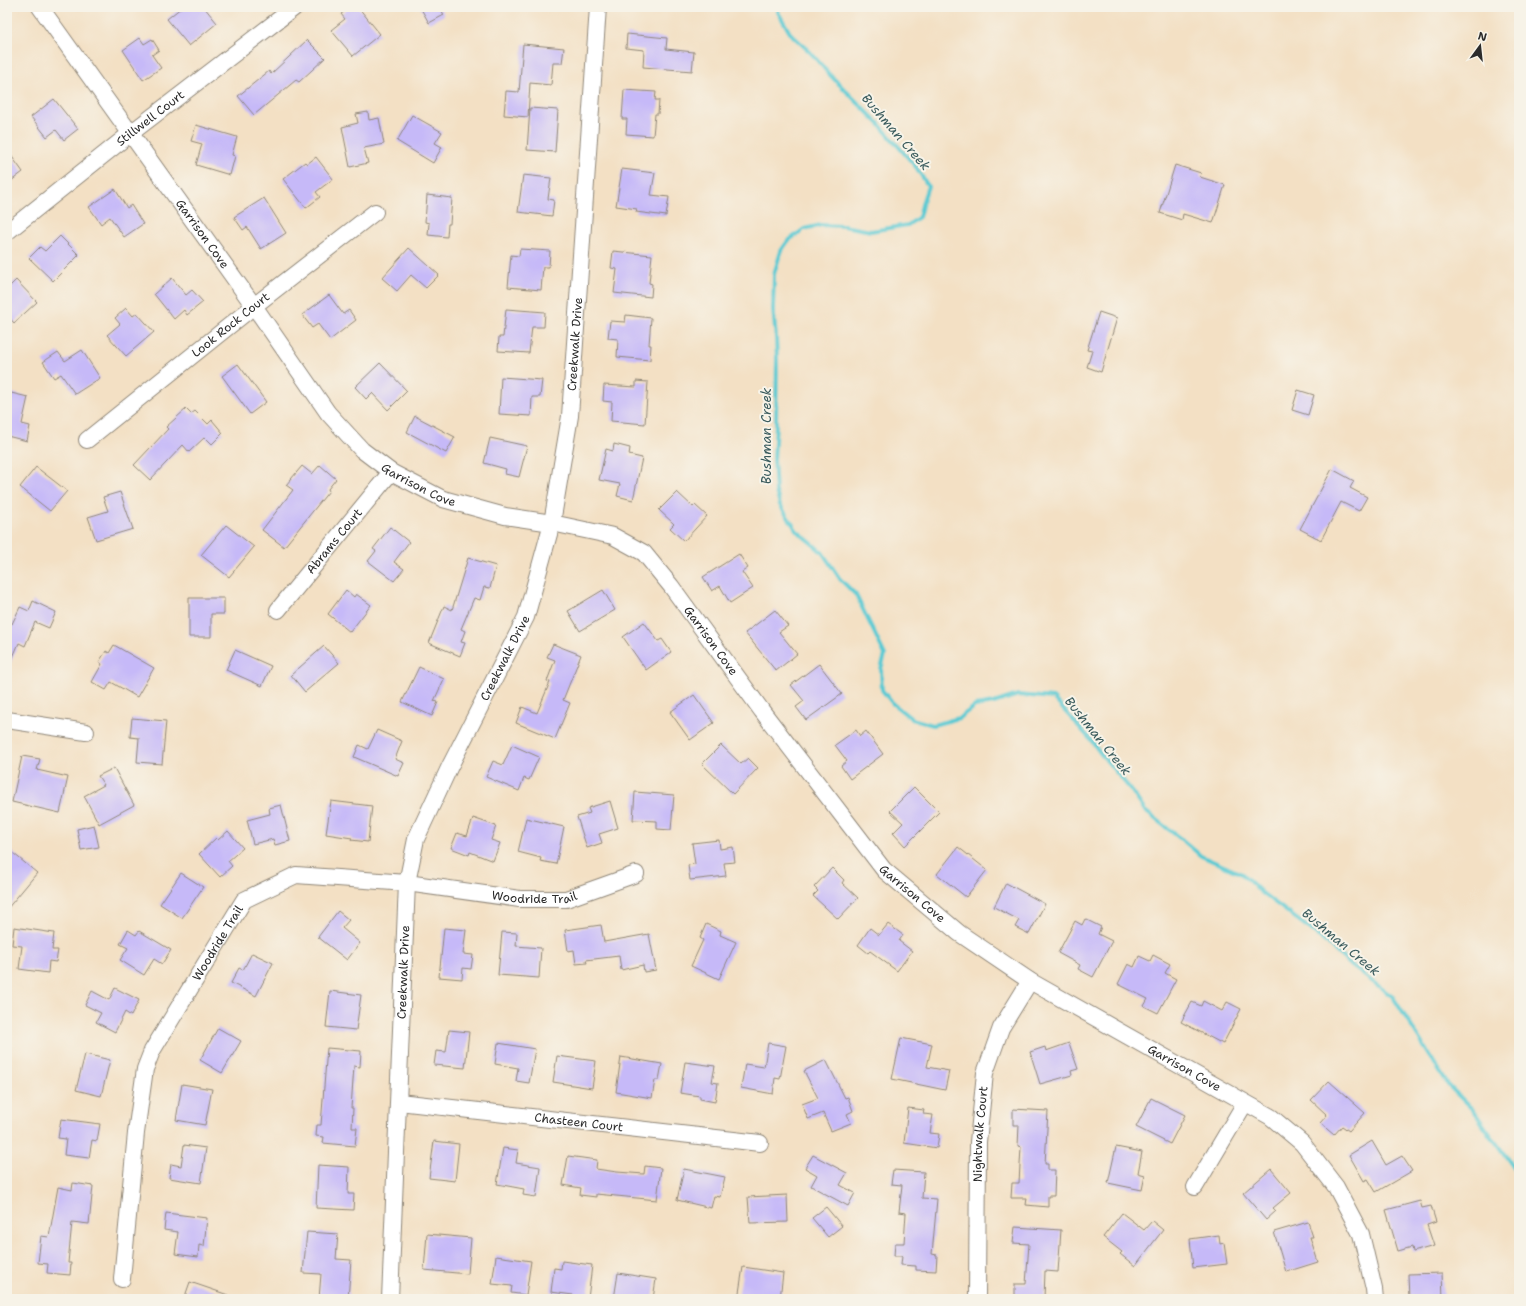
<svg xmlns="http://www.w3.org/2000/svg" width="1526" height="1306" viewBox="0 0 1526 1306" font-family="'Shantell Sans',sans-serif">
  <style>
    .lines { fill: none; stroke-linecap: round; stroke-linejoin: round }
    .stream { stroke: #5dcad3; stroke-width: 4 }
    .building { fill: #c6b9f8 }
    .minor-casing { stroke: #8f8678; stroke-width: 18 }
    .minor { stroke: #fff; stroke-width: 16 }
    .labels { text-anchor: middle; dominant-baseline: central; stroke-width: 4; stroke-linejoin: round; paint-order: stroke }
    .street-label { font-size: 12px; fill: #2b2b2b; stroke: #f7f3e8 }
    .water-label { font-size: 13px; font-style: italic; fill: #3a5b5d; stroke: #f7f3e8 }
  </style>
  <rect width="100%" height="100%" fill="#f7f3e8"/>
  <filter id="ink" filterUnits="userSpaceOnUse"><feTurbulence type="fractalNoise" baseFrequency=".025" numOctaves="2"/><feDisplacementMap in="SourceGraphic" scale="8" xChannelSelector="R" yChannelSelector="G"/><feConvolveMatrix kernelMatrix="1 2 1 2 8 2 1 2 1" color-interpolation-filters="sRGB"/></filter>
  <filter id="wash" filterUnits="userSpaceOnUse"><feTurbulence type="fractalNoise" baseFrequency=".012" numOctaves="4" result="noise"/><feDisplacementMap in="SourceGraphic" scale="16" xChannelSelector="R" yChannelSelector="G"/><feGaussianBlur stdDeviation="0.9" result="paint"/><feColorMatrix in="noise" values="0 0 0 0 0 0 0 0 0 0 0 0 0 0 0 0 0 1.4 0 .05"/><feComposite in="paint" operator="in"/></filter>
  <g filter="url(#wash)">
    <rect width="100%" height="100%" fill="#f3e0c4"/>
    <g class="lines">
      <polyline class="stream" points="778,7 778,12 790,33 811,53 829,74 879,124 916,167 928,186 923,201 919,217 908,225 871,231 843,226 821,225 804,229 788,241 781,251 774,274 773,309 776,337 777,359 776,423 774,460 776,492 780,505 797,531 822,552 840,579 856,595 885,655 881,669 882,690 893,704 912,719 933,725 959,718 975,706 994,703 1018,695 1053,698 1091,740 1101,754 1131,790 1145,811 1186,843 1201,856 1242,874 1262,893 1314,932 1353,967 1393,997 1448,1085 1473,1110 1519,1175"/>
    </g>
    <g id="blocks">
      <g class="building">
        <polygon points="182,7 204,7 217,23 189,46 167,19"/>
        <polygon points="350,7 358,7 380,34 353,56 331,30 345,19 341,14"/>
        <polygon points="420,7 440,7 444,15 429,23"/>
        <polygon points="627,34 667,38 666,49 694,52 692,71 643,67 644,50 626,48"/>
        <polygon points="140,38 144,44 152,39 159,50 152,55 161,68 143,80 123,50"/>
        <polygon points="307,40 325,58 299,82 296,80 254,115 238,96 269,71 271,74"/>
        <polygon points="523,44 564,48 562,63 553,63 551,85 530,83 528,117 504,115 506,91 519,92"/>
        <polygon points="624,90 656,92 655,100 659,100 658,114 655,114 653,136 626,134 627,119 622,119"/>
        <polygon points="54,99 78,129 64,140 56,130 47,137 31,117"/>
        <polygon points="530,108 558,110 555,152 527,150"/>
        <polygon points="368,112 369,120 379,118 384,144 364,148 368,163 350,167 342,127 358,123 356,114"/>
        <polygon points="412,115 442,132 435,143 442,147 433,163 397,141"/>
        <polygon points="196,125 237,137 232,155 235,156 230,175 196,165 202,144 191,141"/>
        <polygon points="7,150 23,172 7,184"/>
        <polygon points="316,157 333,179 316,192 320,197 306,208 283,179 305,162 307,164"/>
        <polygon points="1175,165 1201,173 1200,177 1225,185 1213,223 1183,214 1182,220 1160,213"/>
        <polygon points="622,169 655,173 651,195 669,197 666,216 636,212 637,209 616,206"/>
        <polygon points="523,175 551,178 548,199 554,200 552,216 518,212"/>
        <polygon points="115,189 127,208 131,205 143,224 124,237 110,217 101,224 89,207"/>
        <polygon points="427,195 452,198 450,224 448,224 447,237 428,235 429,223 425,222"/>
        <polygon points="264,198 286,233 261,249 247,227 243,230 234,217"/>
        <polygon points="60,236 79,255 53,281 29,258 40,247 45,251"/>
        <polygon points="409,248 439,275 426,288 411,275 397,291 382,278"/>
        <polygon points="520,249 550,251 549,267 543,267 541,290 508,287 511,255 519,256"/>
        <polygon points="613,251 652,255 649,283 652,284 651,297 614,293 617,269 611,268"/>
        <polygon points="172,278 186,295 192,290 203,302 187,315 184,310 174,319 154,294"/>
        <polygon points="16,280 37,302 14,323 7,315 7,289"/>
        <polygon points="329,295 343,314 349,310 356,320 330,340 318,324 312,328 302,315"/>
        <polygon points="126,308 133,316 137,313 154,332 126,356 107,335 120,324 115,318"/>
        <polygon points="506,309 545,312 544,327 532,327 529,353 498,351 499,337 503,337"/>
        <polygon points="1099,312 1117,318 1101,372 1087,367 1092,351 1087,350"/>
        <polygon points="626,315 651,318 649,345 651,345 650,360 617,357 618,339 608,338 610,321 625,322"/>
        <polygon points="82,350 100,378 75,394 61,374 54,378 43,362 58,352 65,361"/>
        <polygon points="380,363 407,391 388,410 372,393 366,399 355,387"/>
        <polygon points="238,364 266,402 250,414 222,376"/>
        <polygon points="501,377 542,380 540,397 532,397 531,416 499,414"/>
        <polygon points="636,381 648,382 645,424 611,421 612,402 603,401 604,385 636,387"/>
        <polygon points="1298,390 1314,395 1308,415 1292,410"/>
        <polygon points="7,392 28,397 22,424 30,426 27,441 7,436"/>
        <polygon points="186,409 191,414 195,411 208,424 212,420 223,433 212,444 205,437 189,452 183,445 150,480 134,465 168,429 166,427"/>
        <polygon points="415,416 455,437 446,453 407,432"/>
        <polygon points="490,438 527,446 519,477 505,474 506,469 484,463"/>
        <polygon points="614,444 630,448 629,455 642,458 633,500 617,496 620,484 599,480 606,449 613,451"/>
        <polygon points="320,465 336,479 328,489 329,491 284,547 262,530 293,490 286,485 302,466 312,474"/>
        <polygon points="36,467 67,491 50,511 20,487"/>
        <polygon points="1332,469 1354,481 1350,488 1367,497 1359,511 1341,502 1321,540 1300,529"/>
        <polygon points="120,492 133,529 96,540 88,517 108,511 103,497"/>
        <polygon points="677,492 693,507 695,505 707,516 684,541 670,528 674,524 659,510"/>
        <polygon points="226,525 254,547 229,577 201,555"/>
        <polygon points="390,527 409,542 394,562 404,569 394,581 368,561 376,551 373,549"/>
        <polygon points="739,554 748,568 742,572 753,588 730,603 720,586 712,591 703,577"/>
        <polygon points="468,558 496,566 490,588 484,587 480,600 474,598 461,629 465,631 461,642 465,643 460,656 429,643 444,606 452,610"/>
        <polygon points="346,590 354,597 356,594 371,605 350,632 328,614"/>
        <polygon points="603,590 615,610 580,631 568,611"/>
        <polygon points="189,598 224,598 224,614 211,614 211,637 189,637"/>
        <polygon points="33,601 56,612 49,628 35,622 25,646 19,643 7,671 7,622 12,624 20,607 29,611"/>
        <polygon points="775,610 788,626 779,632 797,654 776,671 745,633"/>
        <polygon points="644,622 658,641 662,639 671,652 646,670 623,637"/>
        <polygon points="553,644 581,655 563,700 570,703 555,739 516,723 522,707 537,713 550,682 547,681 555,660 547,657"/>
        <polygon points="114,645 154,668 137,697 111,682 106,690 92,682 102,664 99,662 106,651 109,653"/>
        <polygon points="324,646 339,663 305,692 291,675"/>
        <polygon points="235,650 271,666 262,686 226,670"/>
        <polygon points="819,664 842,694 806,720 796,707 804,701 791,685"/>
        <polygon points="419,667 444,679 434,701 438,702 432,716 402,702"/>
        <polygon points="694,695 714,723 690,740 670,712"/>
        <polygon points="132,718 166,721 162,764 137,762 139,738 130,737"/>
        <polygon points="377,730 402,741 395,759 404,763 398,776 354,757 359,745 368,749"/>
        <polygon points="856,730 860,736 866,731 883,754 850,779 841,766 847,761 835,745"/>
        <polygon points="512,745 539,757 529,780 524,778 519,791 486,777 493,761 503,765"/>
        <polygon points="721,745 741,764 748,758 758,768 733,794 702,764"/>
        <polygon points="22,756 40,759 37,770 68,777 60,813 12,802"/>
        <polygon points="114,768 134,805 99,824 84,796 104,785 98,776"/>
        <polygon points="914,787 939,812 905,846 893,833 903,823 890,811"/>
        <polygon points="635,792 674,795 671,830 657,829 657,821 633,820"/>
        <polygon points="331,801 372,806 368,842 351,840 352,838 326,834"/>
        <polygon points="610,801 618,828 599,834 602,843 587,848 577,817 590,813 588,808"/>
        <polygon points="281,805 290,841 275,845 273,839 253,844 247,820 270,814 269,808"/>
        <polygon points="473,818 496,826 491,840 500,843 493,861 470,852 469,855 451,848 457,833 467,836"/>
        <polygon points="526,818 564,827 556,864 540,861 541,858 518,852"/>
        <polygon points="94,825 99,847 81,850 77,829"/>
        <polygon points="228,831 243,848 228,861 232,866 220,877 199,854 216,838 218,840"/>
        <polygon points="719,840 720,849 733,847 735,862 724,863 726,876 690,880 688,865 695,864 692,843"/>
        <polygon points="958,847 987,870 966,897 937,874"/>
        <polygon points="7,848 37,873 7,909"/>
        <polygon points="832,868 844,880 842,883 858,898 838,919 813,896 818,891 814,887"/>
        <polygon points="181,873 203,887 182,918 160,904"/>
        <polygon points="1006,883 1045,904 1029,934 1015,927 1019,920 994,907"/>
        <polygon points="338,911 349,920 342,928 360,943 347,960 318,937"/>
        <polygon points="1085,919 1101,927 1098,934 1112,941 1093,977 1078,969 1080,965 1058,953 1075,921 1082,925"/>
        <polygon points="706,924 721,931 720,935 736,942 719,979 691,966 703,940 700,938"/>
        <polygon points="888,924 903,935 899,941 912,951 897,971 870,951 868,953 858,945 870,928 879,935"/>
        <polygon points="601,925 604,942 649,934 656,970 644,972 643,965 621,970 619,956 586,960 587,963 576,964 574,950 568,951 565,930"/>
        <polygon points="14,927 54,933 52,950 58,950 56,962 49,961 48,973 19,969 22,946 12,945"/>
        <polygon points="444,928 466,930 463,954 473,955 471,969 463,968 462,979 439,977"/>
        <polygon points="128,930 136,935 139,931 171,950 162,964 154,959 144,975 120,960 128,948 120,944"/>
        <polygon points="502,932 517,933 516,946 541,948 539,978 498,975"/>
        <polygon points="252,953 273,963 256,996 231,983 239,968 243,970"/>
        <polygon points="1153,955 1170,964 1165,973 1176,979 1158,1013 1144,1006 1148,999 1118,984 1128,964 1134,967 1139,956 1150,961"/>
        <polygon points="115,988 139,1000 131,1016 125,1012 115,1032 96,1022 101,1013 85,1005 92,991 109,1000"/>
        <polygon points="330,991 361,995 356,1030 326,1027"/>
        <polygon points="1203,1001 1222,1011 1227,1002 1241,1009 1223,1044 1181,1022 1192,1002 1201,1006"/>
        <polygon points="218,1028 241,1041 222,1073 200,1060"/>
        <polygon points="449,1030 469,1032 465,1068 434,1065 436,1051 446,1052"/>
        <polygon points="901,1038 932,1044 927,1067 949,1071 945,1090 892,1079"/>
        <polygon points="498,1043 535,1049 529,1083 516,1081 518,1068 495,1064"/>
        <polygon points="768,1043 786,1046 780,1079 775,1078 773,1094 741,1088 745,1064 764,1067"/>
        <polygon points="1069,1043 1078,1069 1071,1071 1072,1075 1040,1084 1030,1052 1045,1047 1046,1051"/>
        <polygon points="327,1048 361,1051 360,1067 354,1066 351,1108 353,1108 352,1128 357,1128 355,1146 323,1143 324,1137 316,1136 317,1125 321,1125"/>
        <polygon points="85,1054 110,1060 101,1096 76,1090"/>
        <polygon points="557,1056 596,1061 592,1088 553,1082"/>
        <polygon points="621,1057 662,1064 659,1080 655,1080 652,1098 616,1092"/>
        <polygon points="826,1060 845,1098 848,1097 853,1111 847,1114 851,1123 831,1131 823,1113 808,1119 802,1104 818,1098 804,1071"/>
        <polygon points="685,1062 715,1066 712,1082 718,1083 715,1102 700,1099 700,1096 680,1093"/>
        <polygon points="1329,1081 1365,1113 1349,1131 1342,1126 1334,1135 1320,1123 1327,1115 1311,1100"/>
        <polygon points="182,1084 212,1089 205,1125 176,1120"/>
        <polygon points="1151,1098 1185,1115 1170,1144 1136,1127"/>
        <polygon points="908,1108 924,1110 923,1114 933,1115 930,1133 939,1134 937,1148 904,1143"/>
        <polygon points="1013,1109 1048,1111 1045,1164 1048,1164 1048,1170 1055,1170 1054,1196 1048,1196 1048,1207 1026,1205 1027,1198 1011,1198 1012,1183 1019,1183 1021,1147 1018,1146 1019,1125 1013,1125"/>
        <polygon points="61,1119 100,1124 97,1141 92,1140 89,1158 64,1155 66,1139 58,1138"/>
        <polygon points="434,1141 459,1144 455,1181 429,1178"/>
        <polygon points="1372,1141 1386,1165 1402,1156 1412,1171 1376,1192 1368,1179 1364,1181 1349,1155"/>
        <polygon points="184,1145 206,1148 201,1183 169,1178 171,1164 181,1166"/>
        <polygon points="1116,1147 1142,1152 1138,1173 1145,1175 1142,1190 1108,1183"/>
        <polygon points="503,1148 518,1150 516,1163 540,1167 536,1197 523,1195 524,1189 497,1184"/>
        <polygon points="813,1155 847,1173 840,1185 855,1193 848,1206 811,1186 817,1175 805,1168"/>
        <polygon points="568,1156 597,1160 596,1169 617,1172 644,1174 645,1166 661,1168 657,1200 596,1194 596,1197 580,1195 581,1188 563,1185"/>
        <polygon points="318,1165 349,1167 348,1194 354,1194 353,1210 316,1208"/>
        <polygon points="684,1169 725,1177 720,1197 714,1196 711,1208 677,1200"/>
        <polygon points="1271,1169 1291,1193 1273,1208 1276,1211 1266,1220 1243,1193"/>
        <polygon points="893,1170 924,1172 922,1198 937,1199 932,1254 937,1255 936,1271 916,1270 916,1266 901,1265 902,1256 894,1256 895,1243 904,1243 906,1213 899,1212 902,1185 891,1184"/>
        <polygon points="73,1183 93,1186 89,1224 72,1222 68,1263 71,1263 70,1275 47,1273 48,1264 38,1263 41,1236 49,1237 58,1187 72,1190"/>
        <polygon points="787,1195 788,1222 750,1223 748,1197"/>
        <polygon points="1420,1201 1422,1208 1431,1206 1436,1222 1427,1225 1434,1246 1413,1252 1412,1247 1398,1251 1386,1210"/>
        <polygon points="826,1207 842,1226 828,1237 812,1218"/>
        <polygon points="166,1213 207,1218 204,1246 199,1245 198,1257 175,1254 178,1232 164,1230"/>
        <polygon points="1122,1213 1144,1230 1152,1221 1163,1230 1135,1266 1120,1254 1122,1252 1103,1237"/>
        <polygon points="1308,1222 1313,1237 1310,1237 1318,1262 1286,1272 1274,1232"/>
        <polygon points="1015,1227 1061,1230 1058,1272 1045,1271 1044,1299 1015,1299 1015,1284 1026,1284 1029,1244 1013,1243"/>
        <polygon points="307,1232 338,1234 336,1259 351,1260 348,1299 319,1299 321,1274 303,1273"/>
        <polygon points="427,1234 471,1238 468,1274 424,1270"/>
        <polygon points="1219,1235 1220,1244 1224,1243 1227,1264 1193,1268 1190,1239"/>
        <polygon points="496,1256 531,1261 526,1295 511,1293 512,1286 492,1284"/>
        <polygon points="562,1261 592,1265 588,1299 573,1299 573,1295 551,1292 554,1268 561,1269"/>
        <polygon points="743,1267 783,1273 780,1299 738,1299"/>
        <polygon points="618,1273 656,1279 653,1299 614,1299"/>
        <polygon points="1442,1273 1443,1299 1409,1299 1408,1274"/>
        <polygon points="190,1282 234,1297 234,1299 184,1299"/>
      </g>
    </g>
  </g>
  <g filter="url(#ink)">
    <use href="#blocks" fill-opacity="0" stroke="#8f8678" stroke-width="1"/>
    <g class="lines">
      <defs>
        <g id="minor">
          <path id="s1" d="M40,7L254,306L328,413L362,450L391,472L443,499L505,516L552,523L613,536L644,553L671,586L762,711L884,870L959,933L1030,981L1271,1117L1302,1143L1336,1187L1361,1234L1374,1289L1375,1299"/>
          <path id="s2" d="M7,232L131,133L295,7"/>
          <path id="s3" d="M87,440L254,306L375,212"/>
          <path id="s4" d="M278,610L391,472"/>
          <polyline points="7,720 86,732"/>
          <path id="s5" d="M399,1102L760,1143"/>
          <polyline points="1195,1187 1245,1103"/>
          <path id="s6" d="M122,1279L136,1133L145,1069L152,1051L244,900L296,875L407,883L520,899H566L636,874"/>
          <path id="s7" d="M390,1299L407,883L416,839L450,766L526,617L552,523L570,416L598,7"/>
          <path id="s8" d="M977,1299L978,1142L985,1073L1001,1028L1030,981"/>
        </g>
      </defs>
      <use href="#minor" class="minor-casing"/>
      <use href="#minor" class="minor"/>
    </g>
  </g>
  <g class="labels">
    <g class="street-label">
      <text stroke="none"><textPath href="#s2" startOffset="183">Stillwell Court</textPath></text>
      <text stroke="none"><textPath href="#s1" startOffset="279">Garrison Cove</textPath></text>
      <text stroke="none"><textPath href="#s3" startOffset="184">Look Rock Court</textPath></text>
      <text stroke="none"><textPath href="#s7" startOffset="987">Creekwalk Drive</textPath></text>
      <text stroke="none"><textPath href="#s1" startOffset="615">Garrison Cove</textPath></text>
      <text stroke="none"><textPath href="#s4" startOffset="89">Abrams Court</textPath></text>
      <text stroke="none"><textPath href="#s1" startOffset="963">Garrison Cove</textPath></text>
      <text stroke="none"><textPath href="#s7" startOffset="663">Creekwalk Drive</textPath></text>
      <text stroke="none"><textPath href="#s1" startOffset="1287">Garrison Cove</textPath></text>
      <text stroke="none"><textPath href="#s6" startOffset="705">Woodride Trail</textPath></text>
      <text stroke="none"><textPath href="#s6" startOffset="357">Woodride Trail</textPath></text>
      <text stroke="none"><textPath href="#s7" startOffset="327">Creekwalk Drive</textPath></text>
      <text stroke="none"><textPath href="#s1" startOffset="1611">Garrison Cove</textPath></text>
      <text stroke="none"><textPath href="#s5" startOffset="181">Chasteen Court</textPath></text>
      <text stroke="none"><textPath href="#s8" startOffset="165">Nightwalk Court</textPath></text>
    </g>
    <g class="water-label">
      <text transform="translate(896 132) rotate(49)">Bushman Creek</text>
      <text transform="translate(766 436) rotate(-90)">Bushman Creek</text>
      <text transform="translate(1098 736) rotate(51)">Bushman Creek</text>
      <text transform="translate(1341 942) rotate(40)">Bushman Creek</text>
    </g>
  </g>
  <rect width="1526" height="1306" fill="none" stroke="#f7f3e8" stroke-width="24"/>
  <g transform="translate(1480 46) rotate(15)" stroke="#f7f3e8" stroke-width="3" paint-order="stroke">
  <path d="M0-3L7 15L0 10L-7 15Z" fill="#2b2b2b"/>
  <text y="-6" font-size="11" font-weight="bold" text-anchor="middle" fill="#2b2b2b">N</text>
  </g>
</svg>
